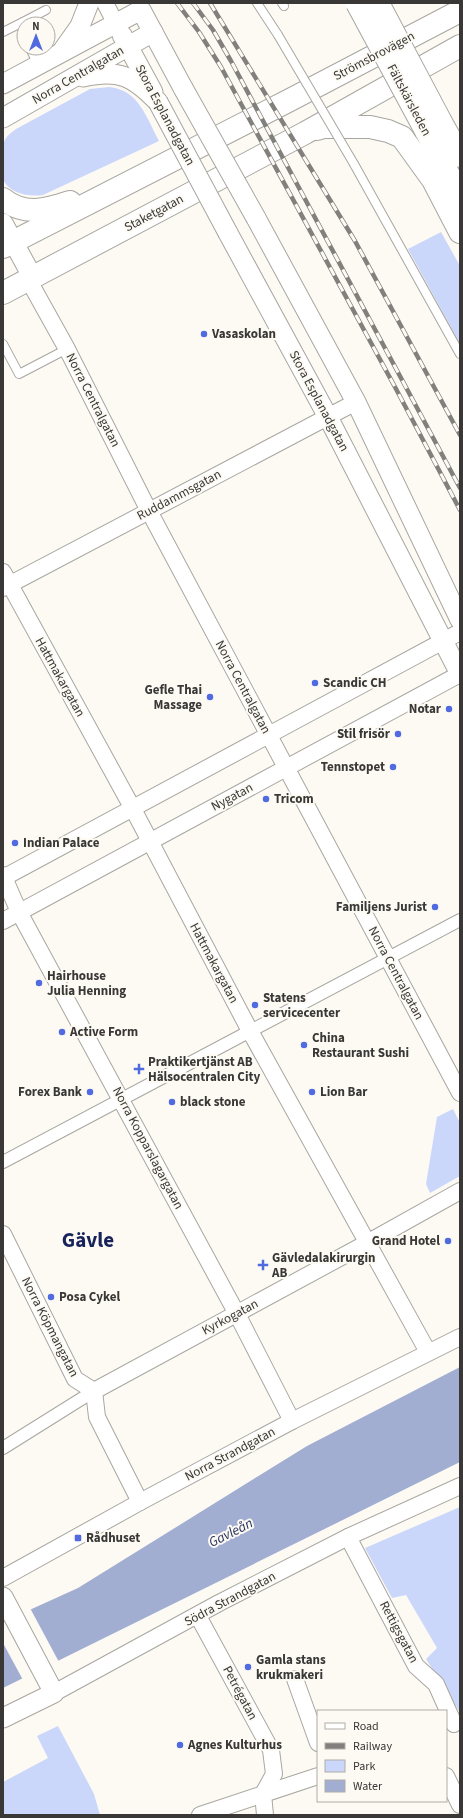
<svg xmlns="http://www.w3.org/2000/svg" width="463" height="1818" viewBox="0 0 463 1818" font-family="'Source Sans 3',sans-serif">
  <style>
    .green { fill: #cbd7fa }
    .water { fill: #a1add1 }
    .pier { fill: #fdfaf4 }
    .lines { fill: none; stroke-linecap: round; stroke-linejoin: round }
    .service-casing { stroke: #a8a6a0; stroke-width: 10 }
    .pedestrian-casing { stroke: #a8a6a0; stroke-width: 14 }
    .minor-casing { stroke: #a8a6a0; stroke-width: 18 }
    .tertiary-casing { stroke: #a8a6a0; stroke-width: 21 }
    .secondary-casing { stroke: #a8a6a0; stroke-width: 24 }
    .service { stroke: #fff; stroke-width: 8 }
    .pedestrian { stroke: #fff; stroke-width: 12 }
    .minor { stroke: #fff; stroke-width: 16 }
    .tertiary { stroke: #fff; stroke-width: 19 }
    .secondary { stroke: #fff; stroke-width: 22 }
    .rail-casing { stroke: #82807d; stroke-width: 4.5 }
    .rail { stroke: #fdfaf4; stroke-width: 3; stroke-dasharray: 9; stroke-linecap: butt }
    .service-bridge-casing { stroke: #a8a6a0; stroke-width: 10; stroke-linecap: butt }
    .tertiary-bridge-casing { stroke: #a8a6a0; stroke-width: 21; stroke-linecap: butt }
    .secondary-bridge-casing { stroke: #a8a6a0; stroke-width: 24; stroke-linecap: butt }
    .service-bridge { stroke: #fff; stroke-width: 8 }
    .tertiary-bridge { stroke: #fff; stroke-width: 19 }
    .secondary-bridge { stroke: #fff; stroke-width: 22 }
    .poi-dot { fill: #506adf; stroke: #fdfaf4; stroke-width: 1.5 }
    .labels { text-anchor: middle; dominant-baseline: central; stroke-width: 4; stroke-linejoin: round; paint-order: stroke }
    .street-label { font-size: 13px; fill: #393836; stroke: #fdfaf4 }
    .poi-label { font-size: 13px; font-weight: bold; fill: #393836; stroke: #fdfaf4; text-anchor: start }
    .water-label { font-size: 14px; font-style: italic; fill: #1f2b59; stroke: #fdfaf4 }
    .town-label { font-size: 21px; font-weight: bold; fill: #18235b; stroke: #fdfaf4 }
  </style>
  <rect width="100%" height="100%" fill="#fdfaf4"/>
  <g class="green">
    <path d="M109,87C139,90 146,117 159,141L43,195C30,197 9,194 3,179C1,174 3,166 3,161C3,143 1,140 16,129L90,89Z"/>
    <polygon points="441,232 460,266 460,344 408,249"/>
    <polygon points="453,1109 460,1123 460,1176 430,1193 426,1184 437,1117"/>
    <polygon points="460,1507 460,1710 459,1711 426,1659 437,1648 406,1595 392,1598 365,1548"/>
    <polygon points="58,1726 94,1794 100,1815 3,1815 3,1782 48,1758 37,1736"/>
  </g>
  <polygon class="water" points="460,1367 460,1462 3,1688 3,1622 78,1588 307,1446"/>
  <polygon class="pier" points="30,1608 59,1662 23,1680 3,1643 3,1620"/>
  <g class="lines">
    <defs>
      <g id="service">
        <polyline points="257,3 278,35"/>
        <polyline points="282,3 284,6"/>
        <polyline points="24,26 23,22 46,10"/>
        <polyline points="3,32 23,22"/>
        <polyline points="30,48 38,65"/>
        <polyline points="354,164 460,354"/>
        <polyline points="3,344 19,374 67,349"/>
      </g>
      <g id="pedestrian">
        <polyline points="3,1162 460,920"/>
        <polyline points="3,1448 94,1391"/>
      </g>
      <g id="minor">
        <polyline points="105,3 116,24"/>
        <polyline points="28,279 67,349 149,511 460,1093"/>
        <polyline points="3,572 133,809 250,1031 428,1352"/>
        <polyline points="3,588 356,402"/>
        <polyline points="3,875 19,912 237,1314 292,1421"/>
        <polyline points="3,878 460,632"/>
        <polyline points="3,921 460,674"/>
        <polyline points="3,1234 75,1379 94,1391"/>
        <polyline points="94,1391 367,1243 460,1191"/>
        <polyline points="94,1391 97,1417 140,1502"/>
        <polyline points="348,1537 416,1666 436,1684 454,1724"/>
        <polyline points="3,1578 140,1502 292,1421 460,1337"/>
        <polyline points="198,1616 271,1750 274,1774 263,1794"/>
        <polyline points="295,1679 318,1743"/>
        <polyline points="54,1693 219,1603 348,1537 460,1486"/>
        <polyline points="446,1776 460,1805"/>
        <polyline points="263,1794 265,1815"/>
        <polyline points="200,1815 318,1776"/>
      </g>
      <g id="tertiary">
        <polyline points="122,35 153,92"/>
        <polyline points="63,50 80,26 89,3"/>
        <path d="M83,77C119,69 133,76 158,102"/>
        <polyline points="3,84 141,10 183,88"/>
        <polyline points="3,118 153,32"/>
        <polyline points="256,218 356,402 460,620"/>
        <polyline points="3,223 33,278"/>
        <polyline points="228,233 328,417 460,674"/>
        <polyline points="3,1597 54,1693 3,1718"/>
      </g>
      <g id="secondary">
        <polyline points="441,122 460,156"/>
        <polyline points="317,129 324,127 370,127 388,131 402,137 433,180 460,232"/>
        <polyline points="426,131 460,196"/>
        <path d="M3,199C24,216 46,210 70,202"/>
        <polyline points="3,247 288,101 460,11"/>
        <polyline points="3,293 305,133 460,46"/>
      </g>
    </defs>
    <use href="#service" class="service-casing"/>
    <use href="#pedestrian" class="pedestrian-casing"/>
    <use href="#minor" class="minor-casing"/>
    <use href="#tertiary" class="tertiary-casing"/>
    <use href="#secondary" class="secondary-casing"/>
    <use href="#service" class="service"/>
    <use href="#pedestrian" class="pedestrian"/>
    <use href="#minor" class="minor"/>
    <use href="#tertiary" class="tertiary"/>
    <use href="#secondary" class="secondary"/>
    <defs>
      <g id="rail">
        <polyline points="177,3 199,32 221,67 395,387 460,510"/>
        <polyline points="193,3 213,30 231,61 460,488"/>
        <polyline points="210,3 355,241 460,435"/>
      </g>
    </defs>
    <use href="#rail" class="rail-casing"/>
    <use href="#rail" class="rail"/>
    <defs>
      <polyline id="service-bridge" points="278,35 354,164"/>
      <g id="tertiary-bridge">
        <polyline points="183,88 256,218"/>
        <polyline points="158,102 228,233"/>
      </g>
      <g id="secondary-bridge">
        <polyline points="357,3 426,131"/>
        <polyline points="378,3 441,122"/>
      </g>
    </defs>
    <use href="#service-bridge" class="service-bridge-casing"/>
    <use href="#tertiary-bridge" class="tertiary-bridge-casing"/>
    <use href="#secondary-bridge" class="secondary-bridge-casing"/>
    <use href="#service-bridge" class="service-bridge"/>
    <use href="#tertiary-bridge" class="tertiary-bridge"/>
    <use href="#secondary-bridge" class="secondary-bridge"/>
  </g>
  <g class="poi-dot">
    <circle cx="204" cy="334" r="4"/>
    <circle cx="315" cy="683" r="4"/>
    <circle cx="210" cy="697" r="4"/>
    <circle cx="449" cy="709" r="4"/>
    <circle cx="398" cy="734" r="4"/>
    <circle cx="393" cy="767" r="4"/>
    <circle cx="266" cy="799" r="4"/>
    <circle cx="15" cy="843" r="4"/>
    <circle cx="435" cy="907" r="4"/>
    <circle cx="39" cy="983" r="4"/>
    <circle cx="255" cy="1005" r="4"/>
    <circle cx="62" cy="1032" r="4"/>
    <circle cx="304" cy="1045" r="4"/>
    <path d="M137 1063h4v4h4v4h-4v4h-4v-4h-4v-4h4z"/>
    <circle cx="90" cy="1092" r="4"/>
    <circle cx="312" cy="1092" r="4"/>
    <circle cx="172" cy="1102" r="4"/>
    <circle cx="448" cy="1241" r="4"/>
    <path d="M261 1259h4v4h4v4h-4v4h-4v-4h-4v-4h4z"/>
    <circle cx="51" cy="1297" r="4"/>
    <rect x="74" y="1534" width="8" height="8" rx="2"/>
    <circle cx="248" cy="1667" r="4"/>
    <circle cx="180" cy="1745" r="4"/>
  </g>
  <g class="labels">
    <g class="street-label">
      <text transform="translate(374 56) rotate(-28)">Strömsbrovägen</text>
      <text transform="translate(78 75) rotate(-30)">Norra Centralgatan</text>
      <text transform="translate(409 100) rotate(62)">Fältskärsleden</text>
      <text transform="translate(165 115) rotate(62)">Stora Esplanadgatan</text>
      <text transform="translate(154 213) rotate(-28)">Staketgatan</text>
      <text transform="translate(93 400) rotate(63)">Norra Centralgatan</text>
      <text transform="translate(319 401) rotate(62)">Stora Esplanadgatan</text>
      <text transform="translate(179 495) rotate(-28)">Ruddammsgatan</text>
      <text transform="translate(60 677) rotate(61)">Hattmakargatan</text>
      <text transform="translate(243 687) rotate(62)">Norra Centralgatan</text>
      <text transform="translate(232 797) rotate(-28)">Nygatan</text>
      <text transform="translate(214 963) rotate(62)">Hattmakargatan</text>
      <text transform="translate(396 973) rotate(62)">Norra Centralgatan</text>
      <text transform="translate(148 1148) rotate(62)">Norra Kopparslagargatan</text>
      <text transform="translate(230 1317) rotate(-28)">Kyrkogatan</text>
      <text transform="translate(50 1327) rotate(63)">Norra Köpmangatan</text>
      <text transform="translate(230 1454) rotate(-28)">Norra Strandgatan</text>
      <text transform="translate(230 1599) rotate(-28)">Södra Strandgatan</text>
      <text transform="translate(399 1632) rotate(62)">Rettigsgatan</text>
      <text transform="translate(240 1693) rotate(62)">Petrégatan</text>
    </g>
    <g class="poi-label">
      <text x="212" y="334">Vasaskolan</text>
      <text x="323" y="683">Scandic CH</text>
      <text x="202" y="690" text-anchor="end">Gefle Thai<tspan x="202" dy="15">Massage</tspan></text>
      <text x="441" y="709" text-anchor="end">Notar</text>
      <text x="390" y="734" text-anchor="end">Stil frisör</text>
      <text x="385" y="767" text-anchor="end">Tennstopet</text>
      <text x="274" y="799">Tricom</text>
      <text x="23" y="843">Indian Palace</text>
      <text x="427" y="907" text-anchor="end">Familjens Jurist</text>
      <text x="47" y="976">Hairhouse<tspan x="47" dy="15">Julia Henning</tspan></text>
      <text x="263" y="998">Statens<tspan x="263" dy="15">servicecenter</tspan></text>
      <text x="70" y="1032">Active Form</text>
      <text x="312" y="1038">China<tspan x="312" dy="15">Restaurant Sushi</tspan></text>
      <text x="148" y="1062">Praktikertjänst AB<tspan x="148" dy="15">Hälsocentralen City</tspan></text>
      <text x="82" y="1092" text-anchor="end">Forex Bank</text>
      <text x="320" y="1092">Lion Bar</text>
      <text x="180" y="1102">black stone</text>
      <text x="440" y="1241" text-anchor="end">Grand Hotel</text>
      <text x="272" y="1258">Gävledalakirurgin<tspan x="272" dy="15">AB</tspan></text>
      <text x="59" y="1297">Posa Cykel</text>
      <text x="86" y="1538">Rådhuset</text>
      <text x="256" y="1660">Gamla stans<tspan x="256" dy="15">krukmakeri</tspan></text>
      <text x="188" y="1745">Agnes Kulturhus</text>
    </g>
    <g class="water-label">
      <text transform="translate(231 1533) rotate(-27)">Gavleån</text>
    </g>
    <g class="town-label">
      <text x="88" y="1240">Gävle</text>
    </g>
  </g>
  <rect width="463" height="1818" fill="none" stroke="#393836" stroke-width="8"/>
  <rect x="317" y="1710" width="130" height="92" fill="#fdfaf4" stroke="#afaca8"/>
  <rect x="325" y="1723" width="20" height="6" fill="#ffffff" stroke="#afaca8"/>
  <text x="353" y="1730" font-size="12" fill="#393836">Road</text>
  <rect x="325" y="1743" width="20" height="6" fill="#82807d" stroke="#afaca8"/>
  <text x="353" y="1750" font-size="12" fill="#393836">Railway</text>
  <rect x="325" y="1760" width="20" height="12" fill="#cbd7fa" stroke="#afaca8"/>
  <text x="353" y="1770" font-size="12" fill="#393836">Park</text>
  <rect x="325" y="1780" width="20" height="12" fill="#a1add1" stroke="#afaca8"/>
  <text x="353" y="1790" font-size="12" fill="#393836">Water</text>
  <g transform="translate(36 36)"><circle r="19" fill="#fdfaf4" stroke="#afaca8"/>
  <path d="M0-3L7 15L0 10L-7 15Z" fill="#506adf"/>
  <text y="-6" font-size="11" font-weight="bold" text-anchor="middle" fill="#393836">N</text>
  </g>
</svg>
